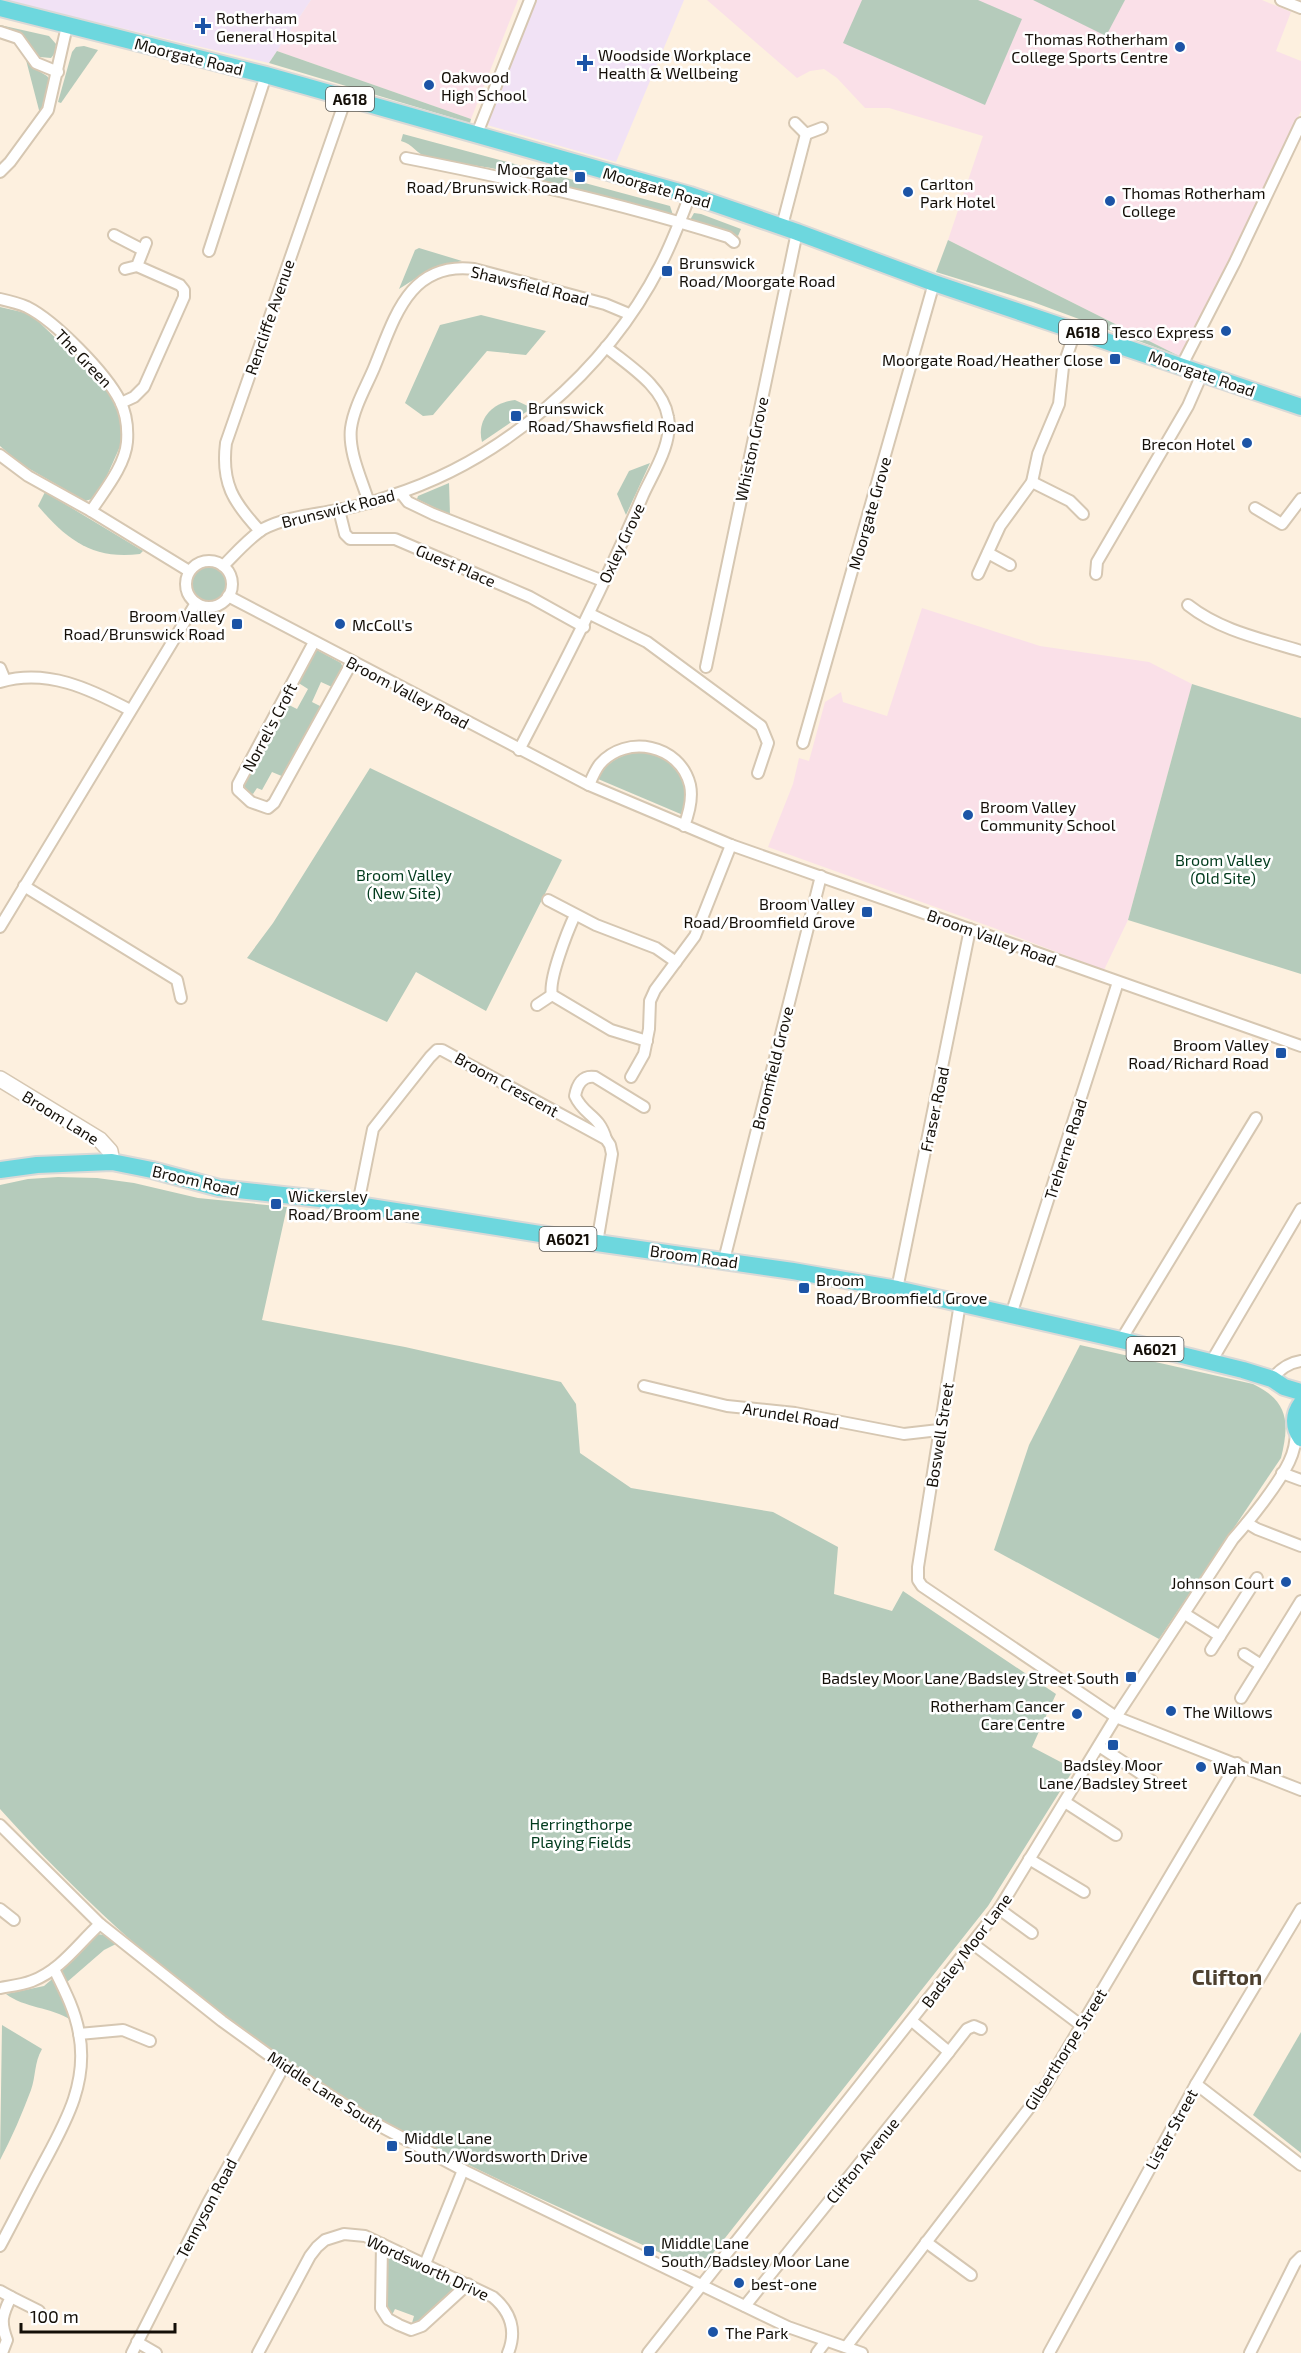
<svg xmlns="http://www.w3.org/2000/svg" width="1301" height="2353" viewBox="0 0 1301 2353" font-family="'Exo 2',sans-serif">
  <style>
    .education { fill: #fae0e8 }
    .medical { fill: #f1e2f5 }
    .green { fill: #b5cbbb }
    .lines { fill: none; stroke-linecap: round; stroke-linejoin: round }
    .street-casing { stroke: #d6c7b2; stroke-width: 14 }
    .secondary-casing { stroke: #d6c7b2; stroke-width: 18 }
    .primary-casing { stroke: #d9d9d7; stroke-width: 20 }
    .street { stroke: #fff; stroke-width: 10 }
    .secondary { stroke: #fff; stroke-width: 15 }
    .primary { stroke: #6dd7de; stroke-width: 16 }
    .poi-dot { fill: #1c54a6; stroke: #fff; stroke-width: 2 }
    .labels { text-anchor: middle; dominant-baseline: central; stroke-width: 5; stroke-linejoin: round; paint-order: stroke }
    .shield { fill: #fff; stroke: #5a5752; stroke-width: 1.5 }
    .shield-label { font-size: 15px; font-weight: bold; fill: #140f08 }
    .poi-label { font-size: 16px; fill: #140f08; stroke: #fff; text-anchor: start }
    .street-label { font-size: 16px; fill: #140f08; stroke: #fff }
    .park-label { font-size: 16px; fill: #003a1c; stroke: #fff }
    .district-label { font-size: 22px; font-weight: bold; fill: #4d402f; stroke: #fff }
  </style>
  <rect width="100%" height="100%" fill="#fdf0df"/>
  <g class="education">
    <polygon points="311,0 518,0 471,119 277,51"/>
    <polygon points="707,0 1262,0 1291,12 1276,51 1301,61 1301,111 1231,259 1179,356 948,240 983,136 889,108 865,108 837,78 824,69 810,71 797,78"/>
    <polygon points="922,608 1040,646 1149,662 1192,684 1128,920 1104,970 994,928 768,847 793,784 799,758 809,761 825,702 841,692 843,702 887,716"/>
  </g>
  <g class="medical">
    <polygon points="3,0 311,0 269,63"/>
    <polygon points="536,0 684,0 616,162 487,125"/>
  </g>
  <g class="green">
    <polygon points="862,0 978,0 1022,19 985,105 843,43"/>
    <polygon points="1033,0 1125,0 1106,36"/>
    <polygon points="0,25 49,36 56,44 55,53 51,58 40,57 0,28"/>
    <polygon points="84,46 98,50 61,103 58,102 72,52 76,47"/>
    <polygon points="277,51 471,119 470,123 269,63"/>
    <polygon points="25,56 32,67 47,76 50,80 45,105 40,114"/>
    <path d="M403,134L670,206L673,215C612,199 552,183 491,168C470,164 448,164 428,157C416,154 413,144 401,141Z"/>
    <polygon points="694,213 701,214 741,229 738,236 690,220"/>
    <polygon points="948,240 1179,356 1033,302 936,272"/>
    <polygon points="419,248 462,261 432,268 399,289 415,250"/>
    <polygon points="0,307 26,313 39,322 98,379 114,399 121,419 122,442 102,487 92,499 85,501 21,464 0,446"/>
    <polygon points="481,315 546,331 526,355 487,351 433,415 423,416 405,403 440,325"/>
    <path d="M515,400L532,408L482,442C476,419 493,402 515,400Z"/>
    <polygon points="650,463 626,515 617,494 629,471"/>
    <polygon points="449,483 450,515 417,499 418,496"/>
    <path d="M45,492L143,551L140,554C93,560 67,540 38,506Z"/>
    <circle cx="209" cy="584" r="18"/>
    <path d="M317,650L341,663L343,668L332,687L321,682L312,702L322,707L284,777L272,772L262,790L257,788L253,794C246,792 243,788 243,780L285,703L297,709L308,689L297,682L314,651Z"/>
    <polygon points="1192,684 1301,718 1301,974 1128,920"/>
    <path d="M637,751C674,752 695,779 683,815L598,779L597,777C608,762 619,756 637,751Z"/>
    <polygon points="370,768 562,860 486,1011 416,972 387,1022 247,958 273,923"/>
    <path d="M58,1177L97,1178L134,1183L198,1198L287,1207L262,1320L405,1347L561,1382L576,1404L580,1453L631,1488L773,1512L838,1547L834,1594L892,1611L903,1591L1056,1694L1032,1747L1074,1769L988,1906L710,2257L685,2264C577,2215 468,2169 366,2111C228,2033 105,1926 0,1809V1185L28,1179Z"/>
    <path d="M1080,1345L1253,1384C1288,1401 1290,1422 1281,1458L1159,1639L994,1550L1029,1445Z"/>
    <path d="M97,1934L105,1935L116,1944L104,1950L59,1989L71,2020C51,2007 24,2008 6,1994L44,1986L64,1969Z"/>
    <path d="M2,2025L42,2049C34,2063 36,2076 31,2090C22,2114 12,2137 0,2160Z"/>
    <polygon points="1301,2032 1301,2153 1253,2115"/>
    <polygon points="390,2255 395,2256 453,2286 451,2293 419,2322 412,2323 414,2316 395,2309 392,2315 385,2307 387,2258"/>
  </g>
  <g class="lines">
    <defs>
      <g id="street">
        <polyline points="1281,0 1301,8"/>
        <polyline points="0,32 18,38 36,63 58,72"/>
        <polyline points="795,123 806,134 822,128"/>
        <polyline points="476,136 530,0"/>
        <path d="M406,158C514,179 623,204 728,237L734,242"/>
        <polyline points="0,172 10,162 48,110 67,26"/>
        <polyline points="782,226 806,134"/>
        <polyline points="114,235 143,250"/>
        <polyline points="209,251 266,75"/>
        <polyline points="125,269 137,266 146,243"/>
        <path d="M0,299C9,301 18,303 27,307C55,321 106,373 120,401C126,413 128,428 127,442C125,466 104,491 91,511"/>
        <polyline points="1181,367 1235,262 1301,123"/>
        <polyline points="121,403 134,397 144,387 184,297 184,290 180,285 137,266"/>
        <polyline points="0,455 28,476 91,511 189,571"/>
        <polyline points="1032,482 1070,501 1083,514"/>
        <polyline points="401,493 408,502 433,514 603,581"/>
        <path d="M369,503C362,480 348,452 351,428C354,407 366,387 374,368C394,320 408,261 474,269L605,304L629,314"/>
        <polyline points="1255,508 1282,524 1301,499"/>
        <polyline points="339,510 345,534 350,539 395,539 530,597 584,627"/>
        <path d="M260,531C233,502 221,483 226,443L346,98"/>
        <polyline points="988,553 1010,565"/>
        <circle cx="209" cy="584" r="23"/>
        <path d="M223,566C235,554 249,538 263,529C286,517 312,515 337,510C355,507 373,502 390,496C502,461 606,371 660,266C672,243 681,219 690,195"/>
        <polyline points="978,574 1000,526 1032,482 1038,454 1059,404 1063,367 1076,329"/>
        <polyline points="1096,574 1097,562 1188,406 1202,374"/>
        <polyline points="228,596 589,785 731,845 1301,1046"/>
        <path d="M1188,605C1221,631 1262,639 1301,651"/>
        <polyline points="590,614 647,642 761,726 768,743 758,773"/>
        <polyline points="314,642 238,784 238,790 251,802 268,808 274,803 352,662"/>
        <polyline points="706,667 797,232"/>
        <polyline points="0,668 5,680"/>
        <path d="M0,682C47,668 90,689 130,710"/>
        <polyline points="803,743 934,283"/>
        <path d="M519,750C563,666 606,582 643,495C653,473 673,443 668,417C663,386 629,366 606,347"/>
        <path d="M589,785C592,778 595,770 600,764C626,734 680,744 690,785C693,799 689,813 684,826"/>
        <polyline points="24,886 177,980 181,998"/>
        <polyline points="548,900 596,925 656,948 676,962"/>
        <path d="M575,915C568,930 548,980 552,995L611,1030L647,1041"/>
        <polyline points="0,927 196,603"/>
        <polyline points="537,1005 552,995"/>
        <polyline points="631,1077 644,1054 649,1029 650,1001 655,990 695,936 731,845"/>
        <path d="M606,1139C599,1114 584,1116 575,1096C577,1085 582,1075 595,1077L644,1107"/>
        <polyline points="358,1204 373,1129 430,1057 437,1050 442,1050 606,1139 610,1145 612,1154 597,1243"/>
        <polyline points="724,1260 821,876"/>
        <polyline points="897,1289 970,929"/>
        <polyline points="960,1303 918,1567 918,1580 922,1586 1116,1717 1301,1790"/>
        <polyline points="1011,1315 1118,982"/>
        <polyline points="1121,1340 1256,1118"/>
        <polyline points="1211,1362 1301,1209"/>
        <path d="M1272,1379C1280,1369 1288,1363 1301,1361"/>
        <polyline points="644,1386 727,1406 795,1413 904,1434 939,1430"/>
        <polyline points="1282,1473 1301,1480"/>
        <polyline points="1247,1523 1257,1529 1301,1546"/>
        <polyline points="1185,1614 1220,1636"/>
        <polyline points="1211,1650 1257,1578"/>
        <polyline points="1244,1654 1261,1665"/>
        <polyline points="1241,1698 1301,1601"/>
        <polyline points="1099,1746 1152,1781"/>
        <polyline points="1065,1802 1116,1835"/>
        <polyline points="0,1825 100,1924 222,2021 284,2066 365,2118 463,2170 788,2327 862,2353"/>
        <polyline points="1029,1859 1084,1892"/>
        <polyline points="0,1909 14,1920"/>
        <polyline points="999,1909 1032,1933"/>
        <polyline points="973,1944 1082,2026"/>
        <path d="M0,1988C11,1986 22,1985 32,1981C61,1970 78,1944 100,1924"/>
        <polyline points="79,2034 123,2030 150,2041"/>
        <polyline points="949,2052 967,2029 974,2026 981,2029"/>
        <polyline points="1196,2084 1301,2165"/>
        <polyline points="926,2242 971,2275"/>
        <polyline points="382,2244 381,2308 388,2319 399,2325 411,2330 422,2326 468,2284"/>
        <path d="M0,2246C14,2220 27,2194 41,2168C64,2125 89,2084 79,2033C75,2010 64,1989 54,1969"/>
        <polyline points="425,2264 463,2170"/>
        <path d="M0,2291L11,2297C2,2315 0,2322 7,2340L2,2353"/>
        <polyline points="11,2297 39,2311"/>
        <polyline points="745,2306 949,2052 912,2021"/>
        <polyline points="137,2342 156,2353"/>
        <polyline points="846,2347 1043,2090 1237,1763"/>
        <polyline points="132,2353 208,2203 284,2066"/>
        <path d="M258,2353L310,2256L317,2247L325,2240L344,2234L365,2236L493,2297C511,2312 517,2331 508,2353"/>
        <path d="M648,2353L999,1909L1116,1717L1233,1539C1250,1520 1278,1485 1289,1462C1294,1452 1296,1441 1296,1430"/>
        <polyline points="817,2353 826,2341"/>
        <polyline points="1049,2353 1196,2084 1301,1909"/>
        <polyline points="1250,2353 1295,2263 1301,2257"/>
      </g>
      <polyline id="secondary" points="0,1079 100,1140 110,1151 112,1162"/>
      <g id="primary">
        <polyline points="0,8 266,75 690,195 797,232 934,283 1301,407"/>
        <polyline points="0,1170 37,1165 112,1162 152,1170 219,1188 320,1199 597,1243 793,1271 897,1289 1121,1340 1243,1370 1272,1379 1284,1387 1301,1392"/>
        <path d="M1301,1404C1293,1415 1293,1427 1301,1438"/>
      </g>
    </defs>
    <use href="#street" class="street-casing"/>
    <use href="#secondary" class="secondary-casing"/>
    <use href="#primary" class="primary-casing"/>
    <use href="#street" class="street"/>
    <use href="#secondary" class="secondary"/>
    <use href="#primary" class="primary"/>
  </g>
  <g class="poi-dot">
    <path d="M200 17h6v6h6v6h-6v6h-6v-6h-6v-6h6z"/>
    <circle cx="1180" cy="47" r="6"/>
    <path d="M582 54h6v6h6v6h-6v6h-6v-6h-6v-6h6z"/>
    <circle cx="429" cy="85" r="6"/>
    <rect x="574" y="171" width="12" height="12" rx="3"/>
    <circle cx="908" cy="192" r="6"/>
    <circle cx="1110" cy="201" r="6"/>
    <rect x="661" y="265" width="12" height="12" rx="3"/>
    <circle cx="1226" cy="331" r="6"/>
    <rect x="1109" y="353" width="12" height="12" rx="3"/>
    <rect x="510" y="410" width="12" height="12" rx="3"/>
    <circle cx="1247" cy="443" r="6"/>
    <rect x="231" y="618" width="12" height="12" rx="3"/>
    <circle cx="340" cy="624" r="6"/>
    <circle cx="968" cy="815" r="6"/>
    <rect x="861" y="906" width="12" height="12" rx="3"/>
    <rect x="1275" y="1047" width="12" height="12" rx="3"/>
    <rect x="270" y="1198" width="12" height="12" rx="3"/>
    <rect x="798" y="1282" width="12" height="12" rx="3"/>
    <circle cx="1286" cy="1582" r="6"/>
    <rect x="1125" y="1671" width="12" height="12" rx="3"/>
    <circle cx="1171" cy="1711" r="6"/>
    <circle cx="1077" cy="1714" r="6"/>
    <rect x="1107" y="1739" width="12" height="12" rx="3"/>
    <circle cx="1201" cy="1767" r="6"/>
    <rect x="386" y="2140" width="12" height="12" rx="3"/>
    <rect x="643" y="2245" width="12" height="12" rx="3"/>
    <circle cx="739" cy="2283" r="6"/>
    <circle cx="713" cy="2332" r="6"/>
  </g>
  <g class="labels">
    <g class="shield">
      <rect x="326" y="87" width="48" height="24" rx="4.5"/>
      <rect x="1059" y="320" width="48" height="24" rx="4.5"/>
      <rect x="539.5" y="1227" width="57" height="24" rx="4.5"/>
      <rect x="1126.5" y="1337" width="57" height="24" rx="4.5"/>
    </g>
    <g class="shield-label">
      <text x="350" y="99">A618</text>
      <text x="1083" y="332">A618</text>
      <text x="568" y="1239">A6021</text>
      <text x="1155" y="1349">A6021</text>
    </g>
    <g class="poi-label">
      <text x="216" y="17">Rotherham<tspan x="216" dy="18">General Hospital</tspan></text>
      <text x="1168" y="38" text-anchor="end">Thomas Rotherham<tspan x="1168" dy="18">College Sports Centre</tspan></text>
      <text x="598" y="54">Woodside Workplace<tspan x="598" dy="18">Health &amp; Wellbeing</tspan></text>
      <text x="441" y="76">Oakwood<tspan x="441" dy="18">High School</tspan></text>
      <text x="568" y="168" text-anchor="end">Moorgate<tspan x="568" dy="18">Road/Brunswick Road</tspan></text>
      <text x="920" y="183">Carlton<tspan x="920" dy="18">Park Hotel</tspan></text>
      <text x="1122" y="192">Thomas Rotherham<tspan x="1122" dy="18">College</tspan></text>
      <text x="679" y="262">Brunswick<tspan x="679" dy="18">Road/Moorgate Road</tspan></text>
      <text x="1214" y="331" text-anchor="end">Tesco Express</text>
      <text x="1103" y="359" text-anchor="end">Moorgate Road/Heather Close</text>
      <text x="528" y="407">Brunswick<tspan x="528" dy="18">Road/Shawsfield Road</tspan></text>
      <text x="1235" y="443" text-anchor="end">Brecon Hotel</text>
      <text x="225" y="615" text-anchor="end">Broom Valley<tspan x="225" dy="18">Road/Brunswick Road</tspan></text>
      <text x="352" y="624">McColl's</text>
      <text x="980" y="806">Broom Valley<tspan x="980" dy="18">Community School</tspan></text>
      <text x="855" y="903" text-anchor="end">Broom Valley<tspan x="855" dy="18">Road/Broomfield Grove</tspan></text>
      <text x="1269" y="1044" text-anchor="end">Broom Valley<tspan x="1269" dy="18">Road/Richard Road</tspan></text>
      <text x="288" y="1195">Wickersley<tspan x="288" dy="18">Road/Broom Lane</tspan></text>
      <text x="816" y="1279">Broom<tspan x="816" dy="18">Road/Broomfield Grove</tspan></text>
      <text x="1274" y="1582" text-anchor="end">Johnson Court</text>
      <text x="1119" y="1677" text-anchor="end">Badsley Moor Lane/Badsley Street South</text>
      <text x="1065" y="1705" text-anchor="end">Rotherham Cancer<tspan x="1065" dy="18">Care Centre</tspan></text>
      <text x="1183" y="1711">The Willows</text>
      <text x="1113" y="1764" text-anchor="middle">Badsley Moor<tspan x="1113" dy="18">Lane/Badsley Street</tspan></text>
      <text x="1213" y="1767">Wah Man</text>
      <text x="404" y="2137">Middle Lane<tspan x="404" dy="18">South/Wordsworth Drive</tspan></text>
      <text x="661" y="2242">Middle Lane<tspan x="661" dy="18">South/Badsley Moor Lane</tspan></text>
      <text x="751" y="2283">best-one</text>
      <text x="725" y="2332">The Park</text>
    </g>
    <g class="street-label">
      <text transform="translate(189 56) rotate(14)">Moorgate Road</text>
      <text transform="translate(657 187) rotate(16)">Moorgate Road</text>
      <text transform="translate(530 285) rotate(14)">Shawsfield Road</text>
      <text transform="translate(269 317) rotate(-71)">Rencliffe Avenue</text>
      <text transform="translate(84 358) rotate(46)">The Green</text>
      <text transform="translate(1202 373) rotate(19)">Moorgate Road</text>
      <text transform="translate(751 449) rotate(-78)">Whiston Grove</text>
      <text transform="translate(338 508) rotate(-14)">Brunswick Road</text>
      <text transform="translate(869 513) rotate(-74)">Moorgate Grove</text>
      <text transform="translate(621 543) rotate(-65)">Oxley Grove</text>
      <text transform="translate(456 565) rotate(23)">Guest Place</text>
      <text transform="translate(408 692) rotate(28)">Broom Valley Road</text>
      <text transform="translate(269 727) rotate(-62)">Norrel's Croft</text>
      <text transform="translate(992 937) rotate(20)">Broom Valley Road</text>
      <text transform="translate(772 1068) rotate(-76)">Broomfield Grove</text>
      <text transform="translate(507 1084) rotate(29)">Broom Crescent</text>
      <text transform="translate(934 1109) rotate(-78)">Fraser Road</text>
      <text transform="translate(61 1117) rotate(32)">Broom Lane</text>
      <text transform="translate(1065 1149) rotate(-72)">Treherne Road</text>
      <text transform="translate(196 1180) rotate(13)">Broom Road</text>
      <text transform="translate(694 1256) rotate(8)">Broom Road</text>
      <text transform="translate(791 1415) rotate(9)">Arundel Road</text>
      <text transform="translate(939 1435) rotate(-81)">Boswell Street</text>
      <text transform="translate(966 1950) rotate(-53)">Badsley Moor Lane</text>
      <text transform="translate(1065 2049) rotate(-58)">Gilberthorpe Street</text>
      <text transform="translate(326 2091) rotate(33)">Middle Lane South</text>
      <text transform="translate(1171 2129) rotate(-61)">Lister Street</text>
      <text transform="translate(862 2160) rotate(-51)">Clifton Avenue</text>
      <text transform="translate(206 2208) rotate(-62)">Tennyson Road</text>
      <text transform="translate(428 2267) rotate(25)">Wordsworth Drive</text>
    </g>
    <g class="park-label">
      <text x="1223" y="859">Broom Valley<tspan x="1223" dy="18">(Old Site)</tspan></text>
      <text x="404" y="874">Broom Valley<tspan x="404" dy="18">(New Site)</tspan></text>
      <text x="581" y="1823">Herringthorpe<tspan x="581" dy="18">Playing Fields</tspan></text>
    </g>
    <g class="district-label">
      <text x="1227" y="1976">Clifton</text>
    </g>
  </g>
  <path d="M21 2323v9h154v-9" fill="none" stroke="#140f08" stroke-width="3"/>
  <text x="30" y="2323" font-size="18" fill="#140f08" stroke="#ffffff" stroke-width="4.5" paint-order="stroke">100 m</text>
</svg>
